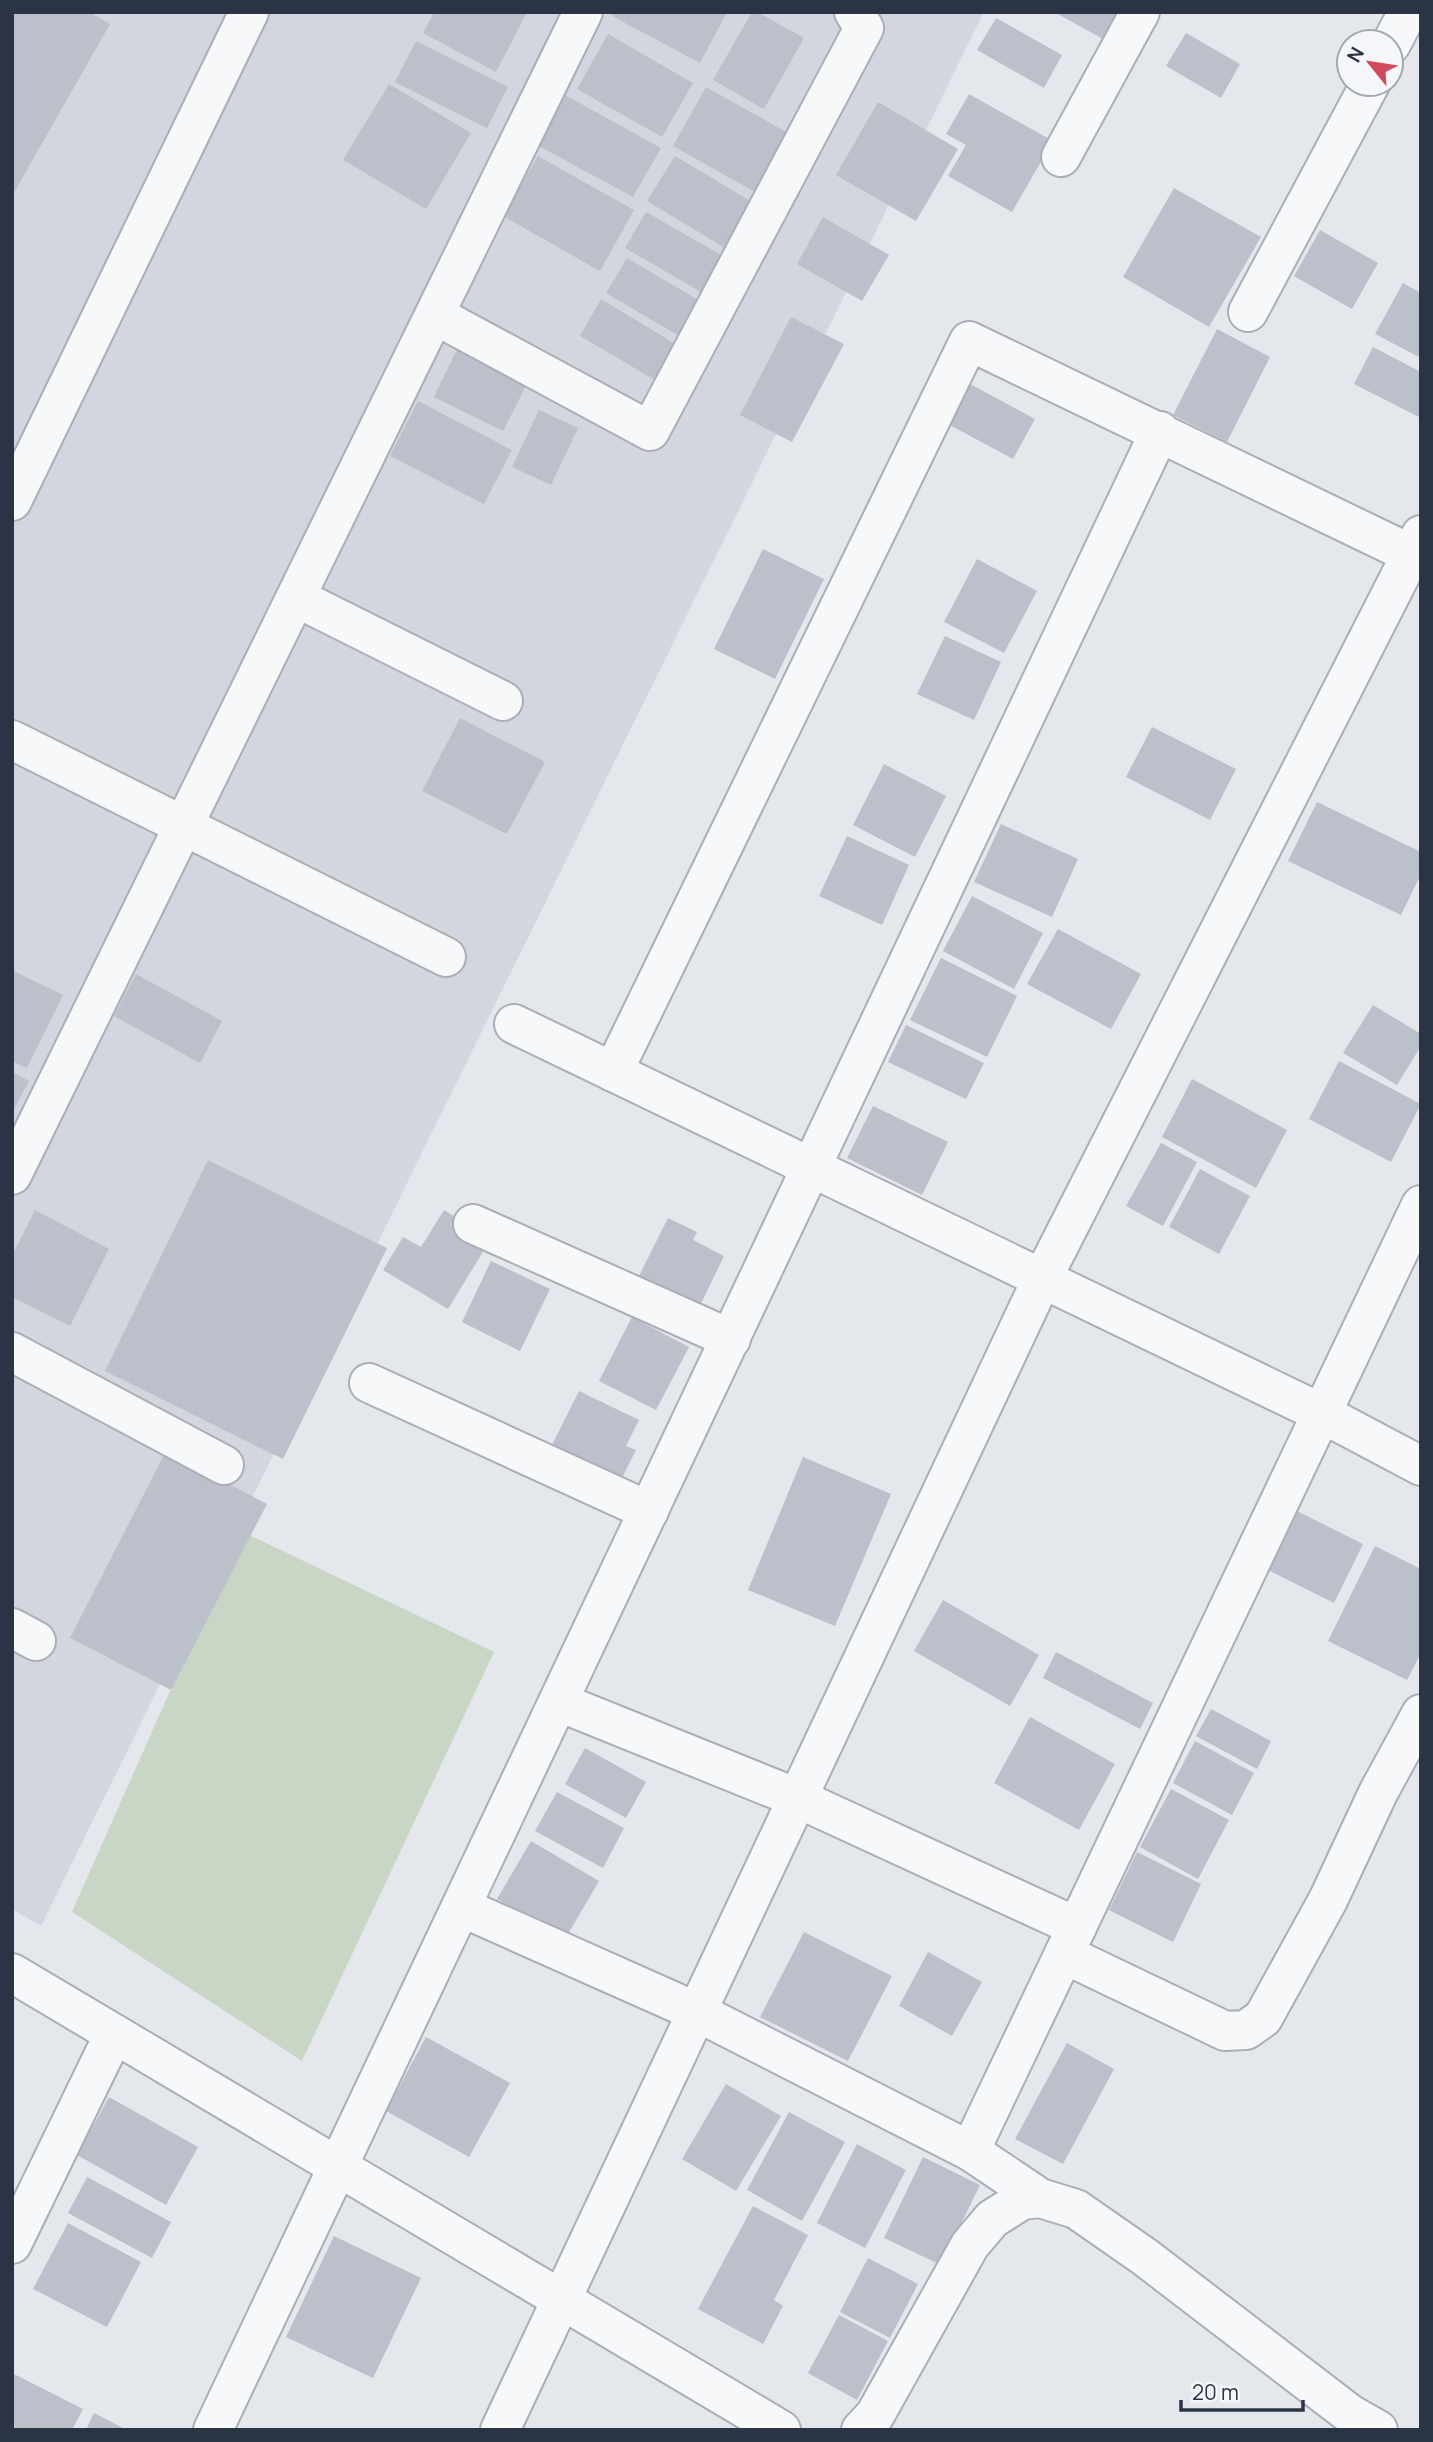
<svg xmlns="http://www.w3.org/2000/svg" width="1433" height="2442" viewBox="0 0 1433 2442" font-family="Manrope,sans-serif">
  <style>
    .built { fill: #d2d6de }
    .green { fill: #c9d6c5 }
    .building { fill: #bbc0ca }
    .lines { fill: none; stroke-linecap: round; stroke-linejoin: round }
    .minor-casing { stroke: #a9aeb7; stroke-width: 42 }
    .minor { stroke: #f7f8fa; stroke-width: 38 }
  </style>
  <rect width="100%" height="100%" fill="#e4e7ec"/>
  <polygon class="built" points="12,12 984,12 41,1926 12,1909"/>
  <polygon class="green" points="241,1531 494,1652 302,2061 72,1912"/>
  <g class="building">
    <polygon points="12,12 89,12 110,24 12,196"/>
    <polygon points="434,12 527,12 496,72 423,33"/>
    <polygon points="614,12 727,12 700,63 612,16"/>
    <polygon points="752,12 757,12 804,38 764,109 713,80"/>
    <polygon points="1054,12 1118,12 1103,39"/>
    <polygon points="996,18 1062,55 1044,88 977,50"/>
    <polygon points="1186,33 1240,64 1221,98 1166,66"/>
    <polygon points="608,34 693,83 662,137 577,89"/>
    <polygon points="416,41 508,87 487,128 395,82"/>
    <polygon points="389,84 471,133 426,209 343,160"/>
    <polygon points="706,87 795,137 762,196 673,146"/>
    <polygon points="969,94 1053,141 1012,212 948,176 966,145 946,134"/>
    <polygon points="565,95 661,148 633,197 537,145"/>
    <polygon points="878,102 958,149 916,221 836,175"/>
    <polygon points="538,156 634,210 600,271 503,216"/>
    <polygon points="675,156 762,208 735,254 647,201"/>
    <polygon points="1174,188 1261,237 1209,327 1123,277"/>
    <polygon points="646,212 735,263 713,299 625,248"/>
    <polygon points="823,217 889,255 862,301 797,264"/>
    <polygon points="1320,230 1378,263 1352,309 1294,276"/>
    <polygon points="627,258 712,308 691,343 606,293"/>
    <polygon points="1403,283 1421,293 1421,358 1375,334"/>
    <polygon points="601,299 687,351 665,386 580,336"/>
    <polygon points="791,317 844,344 792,442 740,415"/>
    <polygon points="1217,329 1270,357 1227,442 1173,415"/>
    <polygon points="459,345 529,380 503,431 434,397"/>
    <polygon points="1373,347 1421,372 1421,418 1354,384"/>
    <polygon points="970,384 1035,419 1013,459 948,424"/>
    <polygon points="418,401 512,450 484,504 390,456"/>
    <polygon points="539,410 578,428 551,485 512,467"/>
    <polygon points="763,549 824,579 775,679 714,649"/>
    <polygon points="977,559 1037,591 1004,653 944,622"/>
    <polygon points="945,636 1001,662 974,720 917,694"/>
    <polygon points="460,718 545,762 507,834 422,791"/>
    <polygon points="1152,727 1236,769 1210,820 1126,777"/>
    <polygon points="884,764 946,796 915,857 853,825"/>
    <polygon points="1317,802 1421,852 1421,874 1401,915 1288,861"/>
    <polygon points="1001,824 1078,859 1052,917 974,882"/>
    <polygon points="847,836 909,865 882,925 819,896"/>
    <polygon points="972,896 1043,933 1014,989 943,951"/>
    <polygon points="1058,929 1141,974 1111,1029 1027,984"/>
    <polygon points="941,958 1017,996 987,1057 910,1020"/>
    <polygon points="12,970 63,995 27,1068 12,1061"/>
    <polygon points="136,974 222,1021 200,1063 114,1016"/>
    <polygon points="1373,1005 1421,1034 1421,1046 1397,1085 1343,1053"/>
    <polygon points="906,1025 984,1063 966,1099 888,1062"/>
    <polygon points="1339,1061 1421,1104 1391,1162 1309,1119"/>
    <polygon points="12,1072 29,1081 12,1113"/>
    <polygon points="1192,1079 1287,1130 1256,1188 1162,1137"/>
    <polygon points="873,1106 948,1142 922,1195 847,1158"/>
    <polygon points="1161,1143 1197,1162 1163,1226 1126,1206"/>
    <polygon points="208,1160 387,1248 283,1459 105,1371"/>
    <polygon points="1200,1169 1250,1196 1219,1254 1169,1227"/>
    <polygon points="35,1210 109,1249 70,1326 12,1297 12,1256"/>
    <polygon points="444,1210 471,1227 484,1250 448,1309 383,1270 403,1237 421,1247"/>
    <polygon points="668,1218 697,1232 693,1240 724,1256 697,1312 636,1282"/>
    <polygon points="491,1261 550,1289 520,1351 462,1322"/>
    <polygon points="632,1317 689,1347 656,1410 599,1381"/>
    <polygon points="579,1391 639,1420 626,1446 636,1450 621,1480 549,1451"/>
    <polygon points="166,1451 267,1504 171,1690 70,1638"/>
    <polygon points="803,1457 891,1494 835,1626 748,1590"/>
    <polygon points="1297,1511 1363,1544 1334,1603 1268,1570"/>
    <polygon points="1375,1546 1421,1569 1421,1653 1407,1680 1328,1641"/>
    <polygon points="943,1600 1039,1655 1010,1706 914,1651"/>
    <polygon points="1056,1652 1153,1703 1140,1729 1043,1678"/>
    <polygon points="1211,1709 1271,1741 1257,1769 1196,1736"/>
    <polygon points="1030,1717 1115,1764 1079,1830 994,1783"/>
    <polygon points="1195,1741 1254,1773 1232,1815 1173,1783"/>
    <polygon points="585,1748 646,1782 626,1818 565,1784"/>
    <polygon points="1171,1789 1229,1820 1198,1879 1140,1847"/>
    <polygon points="557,1792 624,1828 603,1868 535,1831"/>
    <polygon points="531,1841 599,1881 565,1939 497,1899"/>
    <polygon points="1137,1852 1201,1884 1173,1942 1109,1910"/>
    <polygon points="804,1932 892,1976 848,2061 760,2017"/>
    <polygon points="928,1952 982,1982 952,2036 899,2006"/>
    <polygon points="426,2037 510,2083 469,2157 386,2111"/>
    <polygon points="1067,2043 1114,2069 1063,2164 1015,2139"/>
    <polygon points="726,2084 781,2116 736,2191 682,2159"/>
    <polygon points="109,2097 198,2147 166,2205 77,2155"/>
    <polygon points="789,2112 845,2142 802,2221 747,2190"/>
    <polygon points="857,2144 906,2170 865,2248 817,2223"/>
    <polygon points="923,2157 980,2185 941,2265 884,2238"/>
    <polygon points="87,2177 171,2222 152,2258 68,2213"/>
    <polygon points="753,2206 808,2235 774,2300 783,2306 763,2344 698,2309"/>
    <polygon points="68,2223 141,2262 107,2327 33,2289"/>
    <polygon points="334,2236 421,2278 373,2378 286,2337"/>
    <polygon points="868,2258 918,2284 890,2338 840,2312"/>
    <polygon points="839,2315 888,2341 857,2400 808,2373"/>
    <polygon points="12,2373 83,2409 72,2430 12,2430"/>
    <polygon points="94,2413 127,2430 86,2430"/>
  </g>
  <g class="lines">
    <defs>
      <g id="minor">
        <polyline points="1391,44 1408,12"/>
        <polyline points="1061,157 1140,12"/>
        <polyline points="1248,312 1370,84"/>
        <polyline points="435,315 650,431 864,28 854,12"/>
        <polyline points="12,501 249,12"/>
        <polyline points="297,598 503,701"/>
        <polyline points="12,740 446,957"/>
        <polyline points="514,1024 1323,1414 1421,1466"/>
        <polyline points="613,1072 969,341 1421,559"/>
        <polyline points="12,1175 583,12"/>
        <polyline points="473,1224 731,1339"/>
        <polyline points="12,1352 224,1465"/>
        <polyline points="369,1383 649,1511"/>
        <polyline points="12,1628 36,1641"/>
        <polyline points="559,1702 797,1798 1077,1927"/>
        <polyline points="461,1907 697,2012 970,2151 1040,2198 1076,2209 1145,2257 1350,2414 1378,2430"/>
        <polyline points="1064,1954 1225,2031 1246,2030 1263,2018 1328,1900 1378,1793 1421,1714"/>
        <polyline points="12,1973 781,2430"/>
        <polyline points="970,2151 1421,1205"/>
        <polyline points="12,2244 114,2034"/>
        <polyline points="213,2430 1160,431"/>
        <polyline points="500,2430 1042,1279 1421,535"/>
        <polyline points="861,2430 875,2415 970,2245 992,2219 1022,2200 1040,2198"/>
      </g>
    </defs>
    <use href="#minor" class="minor-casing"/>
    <use href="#minor" class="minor"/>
  </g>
  <rect width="1433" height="2442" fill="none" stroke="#2b3445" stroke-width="28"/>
  <g transform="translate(1370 63) rotate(300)"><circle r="33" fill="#f4f6f9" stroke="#a4a8b1" stroke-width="2"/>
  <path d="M0-5L12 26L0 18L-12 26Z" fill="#d1495b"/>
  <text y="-10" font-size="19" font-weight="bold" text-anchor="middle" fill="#2b3445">N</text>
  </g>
  <path d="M1181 2400v10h122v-10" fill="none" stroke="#2b3445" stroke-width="3.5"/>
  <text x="1192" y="2400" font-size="21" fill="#2b3445" stroke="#f4f6f9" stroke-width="5" paint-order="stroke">20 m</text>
</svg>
